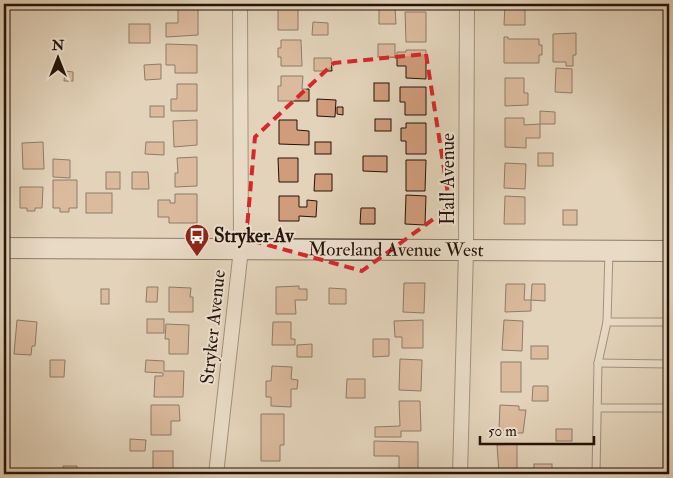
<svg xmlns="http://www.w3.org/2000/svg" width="673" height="478" viewBox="0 0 673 478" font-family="'IM FELL Double Pica',serif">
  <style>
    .building { fill: #d19c7b; stroke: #241208 }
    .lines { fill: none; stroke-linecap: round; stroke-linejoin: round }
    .lane-casing { stroke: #544234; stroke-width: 9 }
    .street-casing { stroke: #544234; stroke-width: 16 }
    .secondary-casing { stroke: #241208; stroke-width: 22 }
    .lane { stroke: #ede2d2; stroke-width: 7 }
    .street { stroke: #ede2d2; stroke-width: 14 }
    .secondary { stroke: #ede2d2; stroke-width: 20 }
    .marked { fill: none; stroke: #d62828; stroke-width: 4; stroke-dasharray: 10 6; stroke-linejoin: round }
    .labels { text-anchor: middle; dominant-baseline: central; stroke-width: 4; stroke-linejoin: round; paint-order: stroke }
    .street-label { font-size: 19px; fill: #241208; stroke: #ede2d2 }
    .poi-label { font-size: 19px; font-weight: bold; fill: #241208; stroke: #ede2d2; text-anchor: start }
  </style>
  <rect width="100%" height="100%" fill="#e3d3ba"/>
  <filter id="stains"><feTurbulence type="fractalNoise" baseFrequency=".004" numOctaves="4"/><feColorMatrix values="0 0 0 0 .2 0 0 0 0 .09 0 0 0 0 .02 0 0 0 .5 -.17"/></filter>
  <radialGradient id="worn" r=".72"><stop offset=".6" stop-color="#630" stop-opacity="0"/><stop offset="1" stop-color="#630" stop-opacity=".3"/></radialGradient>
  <g class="building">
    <polygon points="505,4 525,4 525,25 504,25"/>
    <polygon points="298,6 298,30 278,30 278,7"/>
    <polygon points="395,8 396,24 379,24 379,9"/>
    <polygon points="178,9 198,9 198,35 166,37 166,23 178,23"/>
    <polygon points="405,12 426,12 426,42 406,42"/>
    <polygon points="313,22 328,23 328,35 312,35"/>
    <rect x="129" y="24" width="21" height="19"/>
    <polygon points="576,33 576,55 573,55 573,66 566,66 566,62 553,62 553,34"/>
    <polygon points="504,37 508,37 508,39 539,39 539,45 542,45 542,55 539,55 539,63 504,63"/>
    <polygon points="281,40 301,40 302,66 281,66 281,57 278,57 278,48 281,48"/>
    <polygon points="166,44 197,45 197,73 175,73 175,65 166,65"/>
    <rect x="378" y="44" width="17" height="13"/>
    <polygon points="406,50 426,50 426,79 406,78 406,66 397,66 397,52 406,52"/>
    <polygon points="314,58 331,58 332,71 314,71"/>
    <polygon points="161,64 161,79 145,80 144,65"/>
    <polygon points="556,68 572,69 572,93 555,92"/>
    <polygon points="65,71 73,72 73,81 64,81"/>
    <polygon points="281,76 303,76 302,89 309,89 309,101 278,101 278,86 281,86"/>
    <polygon points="505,78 524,78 524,93 528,93 528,105 505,106"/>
    <rect x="374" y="83" width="15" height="18"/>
    <polygon points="177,84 197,84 197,111 171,111 171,99 177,99"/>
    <polygon points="400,87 426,87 426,115 405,115 405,102 400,102"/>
    <polygon points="317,99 336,100 335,117 317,116"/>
    <rect x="150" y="106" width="14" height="11"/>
    <polygon points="337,107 343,107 343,115 337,114"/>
    <polygon points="540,111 555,112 555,124 540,124"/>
    <polygon points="505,118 524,118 524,125 540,124 540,138 526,138 526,148 505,147"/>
    <rect x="375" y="119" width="16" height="12"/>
    <polygon points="197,120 197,145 174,147 173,121"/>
    <polygon points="279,120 297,120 297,130 309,131 309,145 279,144"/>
    <polygon points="406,123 426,123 426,154 406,154 406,141 401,141 401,128 406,128"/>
    <polygon points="43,142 44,169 23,169 22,143"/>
    <polygon points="146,142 164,142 164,155 145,154"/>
    <rect x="315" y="142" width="16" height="12"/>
    <rect x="538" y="153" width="15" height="13"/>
    <polygon points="363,156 387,156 387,172 363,171"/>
    <polygon points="197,157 197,186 175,187 175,173 178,173 177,158"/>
    <polygon points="278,158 298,158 298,182 279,182"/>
    <polygon points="53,159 70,160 70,178 53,177"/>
    <polygon points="406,160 426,160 425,191 406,191"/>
    <polygon points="505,163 526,164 525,189 504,188"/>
    <rect x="106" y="172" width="14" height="17"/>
    <polygon points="132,172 148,172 149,189 132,189"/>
    <polygon points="315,174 332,174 332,191 314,191"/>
    <polygon points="53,180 77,180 77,208 69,208 69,212 60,212 60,208 53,208"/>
    <polygon points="20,187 43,187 42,208 35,208 35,211 27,211 27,208 20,208"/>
    <rect x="86" y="193" width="26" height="20"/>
    <polygon points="175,194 197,194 197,223 169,223 169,217 158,217 158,200 170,200 170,203 175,203"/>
    <polygon points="406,195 426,196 425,225 405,224"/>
    <polygon points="279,196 299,196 299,207 307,207 307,200 317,201 316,217 299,216 299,221 279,221"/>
    <polygon points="505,196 525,197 525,224 504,224"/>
    <polygon points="361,208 375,208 375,224 360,224"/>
    <rect x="563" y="210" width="14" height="15"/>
    <polygon points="404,283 425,283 424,313 403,312"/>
    <polygon points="506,284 525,284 524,300 531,300 531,311 505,312"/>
    <polygon points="532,284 545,284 545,301 531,300"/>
    <polygon points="299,286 299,289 307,289 307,300 295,300 296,314 276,314 276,287"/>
    <polygon points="147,287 158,287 157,302 146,302"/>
    <polygon points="169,287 191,288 190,297 193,297 193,312 169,312"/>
    <polygon points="329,288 346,289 346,304 329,304"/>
    <rect x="101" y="289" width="8" height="15"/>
    <rect x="147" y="319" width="17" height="14"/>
    <polygon points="17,320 37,322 35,346 32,346 31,355 14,354"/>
    <polygon points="423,320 423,348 402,348 402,337 395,337 394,321"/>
    <polygon points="504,320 523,321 522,351 502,350"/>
    <polygon points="273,322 291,322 291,339 295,339 295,345 272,345"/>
    <polygon points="166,324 189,325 188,354 169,354 169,339 165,339"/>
    <polygon points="373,339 389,339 389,356 373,357"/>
    <polygon points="312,344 312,357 297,357 297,345"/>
    <rect x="531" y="346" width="17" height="13"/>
    <polygon points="400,359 422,360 421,391 399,390"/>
    <polygon points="50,360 65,360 64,377 50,377"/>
    <polygon points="146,360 164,361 164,371 184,371 183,397 154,397 155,376 163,376 163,373 145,372"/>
    <rect x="501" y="362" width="20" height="30"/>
    <polygon points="272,366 292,367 291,379 298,380 297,389 291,389 291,407 271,406 271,397 266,397 266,381 271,381"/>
    <polygon points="347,379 365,379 365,398 346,398"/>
    <polygon points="533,386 548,386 548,401 532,401"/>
    <polygon points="399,401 420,401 421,431 401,431 401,437 375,437 375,427 400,426"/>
    <polygon points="151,405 179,405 180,421 171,421 171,435 151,435"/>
    <polygon points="500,405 519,406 519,410 526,410 523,433 516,433 516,431 499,430"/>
    <polygon points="261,414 284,414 284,445 280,445 280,461 261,461"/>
    <rect x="556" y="429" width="16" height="12"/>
    <polygon points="130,439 146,440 145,451 130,451"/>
    <polygon points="374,441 418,442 418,469 399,469 399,456 374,456"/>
    <polygon points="517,444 517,473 499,473 497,445"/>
    <rect x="153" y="451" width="20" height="23"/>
    <rect x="534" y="464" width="18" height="10"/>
    <polygon points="63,466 77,466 77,474 64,474"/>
    <rect x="317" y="470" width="11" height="4"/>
  </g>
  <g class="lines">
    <defs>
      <g id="lane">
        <polyline points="607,322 669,322"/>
        <polyline points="598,363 669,364"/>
        <polyline points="597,408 669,408"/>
        <polyline points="596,474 598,363 607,322 609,251"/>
      </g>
      <g id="street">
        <polyline points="216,474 241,249 240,4"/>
        <polyline points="460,474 466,250 467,4"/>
      </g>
      <g id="secondary">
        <path id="s1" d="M4,248L669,251"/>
      </g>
    </defs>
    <use href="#lane" class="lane-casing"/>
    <use href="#street" class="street-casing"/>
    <use href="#secondary" class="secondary-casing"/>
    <use href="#lane" class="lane"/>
    <use href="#street" class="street"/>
    <use href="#secondary" class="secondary"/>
  </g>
  <path d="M0 0H673V478H0ZM426,54L450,207L362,271L246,239L255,137L334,63Z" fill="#e3d3ba" fill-opacity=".55" fill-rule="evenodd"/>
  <path class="marked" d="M426,54L450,207L362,271L246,239L255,137L334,63Z"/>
  <defs>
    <symbol id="bus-pin" viewBox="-11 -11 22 30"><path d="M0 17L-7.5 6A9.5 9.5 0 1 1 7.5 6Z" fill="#8f2418" stroke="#ede2d2"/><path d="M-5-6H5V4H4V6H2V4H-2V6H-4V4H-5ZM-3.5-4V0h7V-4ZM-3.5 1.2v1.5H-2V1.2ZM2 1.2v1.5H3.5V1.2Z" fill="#fff"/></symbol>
  </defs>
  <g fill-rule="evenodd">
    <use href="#bus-pin" x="183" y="222" width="28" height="38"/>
  </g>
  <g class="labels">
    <g class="street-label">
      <text transform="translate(448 179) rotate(-90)">Hall Avenue</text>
      <text stroke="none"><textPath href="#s1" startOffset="392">Moreland Avenue West</textPath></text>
      <text transform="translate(213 327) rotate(-84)">Stryker Avenue</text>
    </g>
    <g class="poi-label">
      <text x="214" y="236">Stryker Av</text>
    </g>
  </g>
  <rect width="673" height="478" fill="none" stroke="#e3d3ba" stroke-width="20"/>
  <rect x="5" y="5" width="663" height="468" fill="none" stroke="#241208" stroke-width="2.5"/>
  <rect x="10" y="10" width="653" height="458" fill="none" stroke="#241208"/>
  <g transform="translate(58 58)" stroke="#ede2d2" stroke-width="4" paint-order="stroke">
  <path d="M0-4L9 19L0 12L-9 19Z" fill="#241208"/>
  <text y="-8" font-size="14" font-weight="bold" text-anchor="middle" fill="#241208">N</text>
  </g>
  <path d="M480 436v8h114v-8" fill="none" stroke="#241208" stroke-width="2.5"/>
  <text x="488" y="436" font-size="15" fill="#241208" stroke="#ede2d2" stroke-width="4" paint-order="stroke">50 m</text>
  <rect width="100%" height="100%" filter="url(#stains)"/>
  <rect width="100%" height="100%" fill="url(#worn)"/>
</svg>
